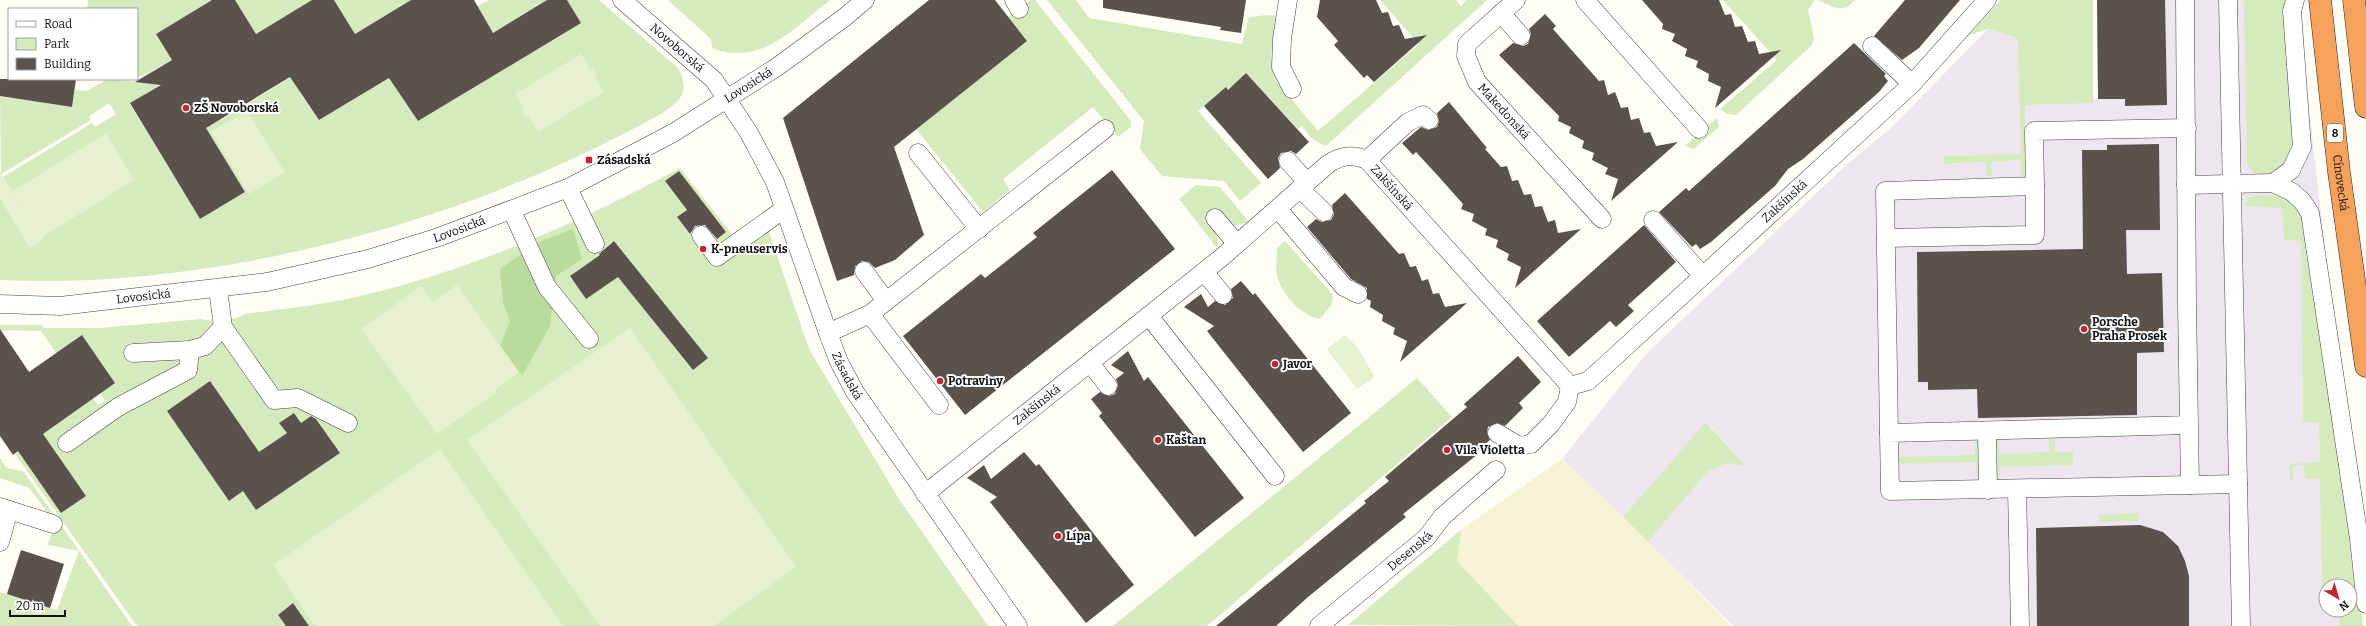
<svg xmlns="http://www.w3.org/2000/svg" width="2366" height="626" viewBox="0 0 2366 626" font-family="Bitter,serif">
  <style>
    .industrial { fill: #eee6ef; fill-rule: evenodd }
    .farmland { fill: #f6f3d4 }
    .green { fill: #d5ebbd; fill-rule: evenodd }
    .forest { fill: #b9dc9c }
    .pitch { fill: #e6f2cf }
    .building { fill: #5a524d }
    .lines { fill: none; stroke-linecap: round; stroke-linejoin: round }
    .minor-casing { stroke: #444; stroke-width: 19 }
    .highway-casing { stroke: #222; stroke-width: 23 }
    .minor { stroke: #fff; stroke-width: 18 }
    .highway { stroke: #f5a25d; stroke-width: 22 }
    .poi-dot { fill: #c4262e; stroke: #fff; stroke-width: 1.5 }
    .labels { text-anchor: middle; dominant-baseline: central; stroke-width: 4; stroke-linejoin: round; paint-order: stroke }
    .shield { fill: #fff; stroke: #585858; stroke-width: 1 }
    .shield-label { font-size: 11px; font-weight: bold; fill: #111 }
    .street-label { font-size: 12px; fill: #111; stroke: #fff }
    .poi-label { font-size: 12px; font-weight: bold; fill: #111; stroke: #fff; text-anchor: start }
  </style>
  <rect width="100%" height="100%" fill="#fffdf5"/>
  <path class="industrial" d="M2097,0H2242L2244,6L2303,55L2326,258L2360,626H1733L1648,542L1708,471L1728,463L1745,465L1707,422L1623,517L1562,459L1647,353L1843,168L1891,128L1988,29L2017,38L2021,155L1944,156V164L1986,162V176L1991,162L2020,160L2021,177H2026L2025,105L2098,99ZM2326,586H2350V610H2326Z"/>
  <polygon class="farmland" points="1562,459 1623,517 1731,626 1518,626 1457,561 1462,529"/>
  <g class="green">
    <path d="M88,0H212L156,34L171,58L180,52L174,76L130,104L200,219L245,192L201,120L218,117L221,120L293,76L301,90L299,92L319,120L391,77L400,91L398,92L418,121L580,23L567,0H599L677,67C683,75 687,89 680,98C670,112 638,126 623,134C506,195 380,236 251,261C168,276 84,284 0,280V198L30,247L42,240L3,177L92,123L95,127L116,114L109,103L89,116L91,120L1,174L0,96L72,107L75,90L87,91L108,79L145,83L178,56L143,76H137V9H87Z"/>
    <polygon points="235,0 312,0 256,34"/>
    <polygon points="334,0 411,0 355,34"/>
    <polygon points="490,0 547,0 463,51 477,6"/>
    <path d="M668,0H830C795,27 760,68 712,48L711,39Z"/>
    <polygon points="1030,0 1035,0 1131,121 1131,127 1118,137 1093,107 1003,179 1010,190 983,212 916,129 1027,41 1008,17"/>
    <polygon points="1047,0 1076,0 1089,18 1242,44 1249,17 1268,15 1278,16 1271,56 1277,82 1318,131 1419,44 1380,0 1456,0 1461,6 1466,0 1487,0 1326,146 1312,139 1302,126 1298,129 1246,73 1228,90 1225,88 1198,111 1261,183 1240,201 1224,181 1162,176 1140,149 1144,121"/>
    <polygon points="1723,0 1815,0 1808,10 1814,38 1812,45 1736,115 1727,114 1720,109 1777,60"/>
    <path d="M1817,0H1855C1842,15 1833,6 1817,0Z"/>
    <polygon points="2001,0 2093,0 2093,103 2025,105 2026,177 2021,177 2020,160 1991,162 1992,176 1986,177 1986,162 1944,164 1944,156 2021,154 2017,38 1988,29 1969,35"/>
    <polygon points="2242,0 2287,0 2294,154 2278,172 2256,175 2247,164 2244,6"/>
    <polygon points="1717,118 1719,127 1694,149 1685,146"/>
    <path d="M680,168L741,246L767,226L809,349L899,499L988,626H309L293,603L278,615L286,626H137L15,454L93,398L98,405L105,401L100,393L115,383L83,336L56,353L41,331L0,330V325H42L44,328H100L201,319C216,322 231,322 245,314C279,309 314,306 347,299C462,274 577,224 680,168ZM679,171L726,232L712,242L700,227L690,234L677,218L687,210L665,182ZM614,241L708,358L693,370L599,253ZM584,266L586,299L570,276ZM294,413L300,422L286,432L279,423ZM313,415L340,453L256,510L243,491L229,501L223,493L238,483L230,472ZM56,455L86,496L61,513L32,472Z"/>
    <path d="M1196,185L1220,187L1249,222L1234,226L1218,211L1206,220C1214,230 1220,235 1217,248L1179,199Z"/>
    <path d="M2255,195C2284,196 2295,194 2305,224L2357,559L2363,626H2339V610H2350V586H2326V595H2322L2320,479H2305L2304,465L2293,466V480H2290V464L2320,462L2319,423L2303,422L2301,241L2284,240L2282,208L2244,206L2249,198Z"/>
    <path d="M1285,241L1333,295L1332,304L1320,319C1300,316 1278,291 1276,270C1276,263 1277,256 1277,248Z"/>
    <polygon points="1417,378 1452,417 1207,626 1113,626"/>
    <polygon points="1706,422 1746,466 1728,463 1708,471 1648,542 1623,517"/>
    <polygon points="2049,439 2055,439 2055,452 2073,452 2073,465 2000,467 2000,481 1996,481 1995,440 1999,440 2000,454 2050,452"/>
    <polygon points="1975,441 1980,441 1980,476 1976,476 1976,462 1898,464 1898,457 1975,455"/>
    <polygon points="0,458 7,468 23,471 132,626 0,626 0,592 57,610 79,551 48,545 55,522 29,488 0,478"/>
    <polygon points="2139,513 2139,521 2099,522 2099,515"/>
    <polygon points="1462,529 1457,561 1518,626 1348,625"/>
  </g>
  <polygon class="forest" points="573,229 582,259 556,276 550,326 522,376 500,346 510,321 503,303 500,269 539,242"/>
  <g class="pitch">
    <polygon points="581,54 590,69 593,67 597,74 594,77 604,92 538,132 528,116 525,117 521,109 523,107 515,94"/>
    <polygon points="247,111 285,172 249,194 211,132"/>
    <polygon points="106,133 134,180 41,238 13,191"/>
    <polygon points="0,172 42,240 31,248 0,198"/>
    <polygon points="457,285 519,372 495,390 496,393 437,434 361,329 421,286 432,302"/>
    <polygon points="630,328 796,567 714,626 600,626 467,440"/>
    <polygon points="1345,335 1358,348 1374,376 1372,379 1357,389 1327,349"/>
    <polygon points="440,449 563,626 315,626 273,565"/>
  </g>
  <g class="building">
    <polygon points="212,0 235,0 256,34 312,0 334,0 355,34 411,0 474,0 493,33 547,0 567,0 581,23 418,121 389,78 319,120 290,77 206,128 245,192 200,219 130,103 161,85 135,82 172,60 156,34"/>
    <polygon points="929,0 995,0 1027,41 894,147 924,235 895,260 875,268 869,262 862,261 855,266 854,275 837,281 783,118"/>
    <polygon points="1103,0 1246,0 1241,33 1220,30 1221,27 1103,8"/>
    <polygon points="1320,0 1376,0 1382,13 1388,12 1393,26 1399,25 1405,39 1427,35 1374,82 1367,75 1364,78 1334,45 1338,41 1317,17"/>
    <polygon points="1642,0 1719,0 1725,15 1731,14 1735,27 1742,26 1748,42 1755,41 1759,54 1781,50 1715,108 1721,87 1708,81 1709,74 1696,67 1698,61 1685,56 1687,49 1672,41 1675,34 1662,29 1663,24"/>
    <polygon points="1905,0 1960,0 1919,48 1902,60 1874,36"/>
    <polygon points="2097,0 2165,0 2167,105 2125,106 2125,99 2098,99"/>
    <polygon points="1545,14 1556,26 1553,29 1599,81 1604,80 1608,95 1615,92 1621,108 1628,107 1631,120 1639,118 1644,133 1650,132 1656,146 1678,142 1611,201 1618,179 1605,174 1608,168 1592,160 1594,153 1582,148 1584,141 1569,133 1571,127 1558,121 1559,116 1499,55 1513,43 1523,46 1528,44 1531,34 1529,29"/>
    <polygon points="1854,43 1886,74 1884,76 1888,81 1879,92 1803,159 1788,169 1775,186 1711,242 1700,249 1696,244 1692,247 1659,212 1686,188 1689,191"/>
    <polygon points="1246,73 1309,142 1296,154 1291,151 1281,153 1278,158 1280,168 1268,179 1204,106 1226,87 1228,90"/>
    <polygon points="0,79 76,79 72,107 0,96"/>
    <polygon points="1449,102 1487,148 1485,149 1501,167 1507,166 1512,181 1518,180 1524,195 1531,194 1535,207 1542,206 1548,222 1555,220 1558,233 1581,229 1515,288 1521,267 1507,260 1509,254 1496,247 1498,240 1485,235 1487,229 1472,221 1474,214 1461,209 1463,204 1439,177 1416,152 1413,155 1402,143 1421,127 1428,130 1437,127 1439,121 1437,113"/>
    <polygon points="2159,144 2160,230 2126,230 2127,274 2162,273 2164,352 2137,353 2137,415 1978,418 1977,389 1928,390 1928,382 1918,382 1917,252 2083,249 2082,150 2107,150 2107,145"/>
    <polygon points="1112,170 1175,249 965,415 903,336 981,274 985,278 1037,237 1033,233"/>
    <polygon points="679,171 726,232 717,239 705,225 695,226 690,234 677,217 687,210 665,181"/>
    <polygon points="1345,193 1399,254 1404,253 1410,267 1416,266 1422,281 1428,279 1433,294 1439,293 1445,307 1467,303 1400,362 1407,341 1393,334 1395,328 1382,321 1383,315 1370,307 1371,301 1367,299 1367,288 1351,279 1307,227 1316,219 1322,222 1331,220 1334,214 1332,205"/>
    <polygon points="1644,225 1676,262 1628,305 1634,311 1616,327 1610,321 1569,357 1537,321"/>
    <polygon points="614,241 708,358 693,370 618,277 586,299 570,276 600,255 599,254"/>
    <polygon points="1241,281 1253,295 1255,293 1351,413 1303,452 1207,331 1214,326 1184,307 1201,294 1208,307 1215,301 1225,305 1233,298 1231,289"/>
    <polygon points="0,329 29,372 82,335 115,383 43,434 86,496 61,513 18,451 13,455 0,436"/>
    <polygon points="1128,351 1144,381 1148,377 1244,498 1195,537 1099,416 1102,413 1091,399 1100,392 1109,396 1115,394 1118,385 1116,379 1124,373 1111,365"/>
    <polygon points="1518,356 1541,382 1519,403 1523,408 1505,426 1497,423 1488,427 1487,433 1490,440 1476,452 1478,454 1403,514 1406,517 1308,597 1276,626 1216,626 1366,503 1364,501 1389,481 1385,477 1467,407 1464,404"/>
    <polygon points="210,381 259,452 287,433 279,423 294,413 301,423 311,416 316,419 340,453 256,510 243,491 229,501 167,411"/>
    <polygon points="1024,452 1036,466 1039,464 1134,585 1086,623 990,502 997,497 967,478 984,465 991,479"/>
    <polygon points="2140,525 2163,532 2178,546 2185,561 2189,576 2189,626 2037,626 2036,528"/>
    <polygon points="21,550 64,564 50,608 7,594"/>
    <polygon points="293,603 309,626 286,626 278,615"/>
  </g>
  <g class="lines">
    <defs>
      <g id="minor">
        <path id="s1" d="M622,0L714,80L749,133L775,182L828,333L839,362L855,392L1018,626"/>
        <polyline points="1014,0 1019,9"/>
        <polyline points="1288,0 1282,39 1281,67 1292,89"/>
        <path id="s2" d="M1516,0L1467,44L1466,56L1477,82L1602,219"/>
        <polyline points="1585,0 1699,129"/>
        <polyline points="2185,0 2187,304 2190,485 1890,491 1889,433 2189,425"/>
        <polyline points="2228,0 2241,626"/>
        <polyline points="1501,13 1521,36"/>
        <polyline points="1872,46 1912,84"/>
        <polyline points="918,153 979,229"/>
        <polyline points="1367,160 1408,122 1423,115 1429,120"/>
        <polyline points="1288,161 1307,182"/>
        <polyline points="2273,183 2291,170 2302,147 2292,11 2295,0"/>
        <polyline points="2186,185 2273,183 2292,192 2302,201 2310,213 2359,539 2366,604"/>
        <polyline points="568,188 595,244"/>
        <polyline points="1300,189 1324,212"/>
        <polyline points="1278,209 1344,287 1358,294"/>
        <polyline points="512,211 547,287 589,339"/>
        <polyline points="1215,218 1237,244"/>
        <polyline points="1653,220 1703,276"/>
        <polyline points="701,235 717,257 784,209"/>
        <polyline points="1886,238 2035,235 2035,186"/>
        <polyline points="864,271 886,301"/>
        <polyline points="1204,272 1223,295"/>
        <polyline points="218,289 223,327 274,400 298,398 348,423"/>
        <path id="s3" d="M0,304L60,306L267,282L368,259L439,237L568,188L673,133L777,67L845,17L865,0"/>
        <polyline points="870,314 939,405"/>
        <polyline points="1149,316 1275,476"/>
        <polyline points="828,333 870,314 1105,129"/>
        <polyline points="133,353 190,350 205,346 223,327"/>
        <polyline points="1090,363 1108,386"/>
        <path id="s4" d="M1570,386L1588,381L1608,363L1912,84L1987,0"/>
        <polyline points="1987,431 1988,490"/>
        <polyline points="1497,433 1519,446 1531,444 1551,424 1567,402 1570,386"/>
        <polyline points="1889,433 1885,191 2035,186 2034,131 2187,128"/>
        <polyline points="67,443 118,407 188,370 190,350"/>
        <polyline points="2190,485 2238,484"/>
        <polyline points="2017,489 2020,626"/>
        <path id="s5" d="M925,494L1221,258L1328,164C1342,155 1352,154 1367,160L1570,386"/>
        <polyline points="0,507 53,524"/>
        <polyline points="0,542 9,510"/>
        <path id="s6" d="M1319,626L1427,537L1442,517L1496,470"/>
      </g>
      <g id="highway">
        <path id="s7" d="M2320,0L2339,172L2366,366"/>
        <polyline points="2354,0 2366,107"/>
      </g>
    </defs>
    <use href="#minor" class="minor-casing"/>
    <use href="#highway" class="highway-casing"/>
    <use href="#minor" class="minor"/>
    <use href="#highway" class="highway"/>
  </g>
  <g class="poi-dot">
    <circle cx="186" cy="108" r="4"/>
    <rect x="585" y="156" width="8" height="8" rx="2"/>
    <circle cx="703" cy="249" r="4"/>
    <circle cx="2084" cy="329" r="4"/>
    <circle cx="1275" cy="364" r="4"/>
    <circle cx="940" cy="381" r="4"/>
    <circle cx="1158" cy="440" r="4"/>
    <circle cx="1447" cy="450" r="4"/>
    <circle cx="1058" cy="536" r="4"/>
  </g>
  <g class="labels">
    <rect class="shield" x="2327" y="124" width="16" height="18" rx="3"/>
    <g class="shield-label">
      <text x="2335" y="133">8</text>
    </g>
    <g class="street-label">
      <text stroke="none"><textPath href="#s1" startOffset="73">Novoborská</textPath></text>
      <text stroke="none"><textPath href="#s3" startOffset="792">Lovosická</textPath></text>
      <text stroke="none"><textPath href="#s2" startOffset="146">Makedonská</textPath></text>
      <text stroke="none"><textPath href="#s7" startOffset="184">Cínovecká</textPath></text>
      <text stroke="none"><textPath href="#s5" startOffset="599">Zakšínská</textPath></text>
      <text stroke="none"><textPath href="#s4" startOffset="285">Zakšínská</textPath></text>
      <text stroke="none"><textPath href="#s3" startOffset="468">Lovosická</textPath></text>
      <text stroke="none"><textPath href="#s3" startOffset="144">Lovosická</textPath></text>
      <text stroke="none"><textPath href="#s1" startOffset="448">Zásadská</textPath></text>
      <text stroke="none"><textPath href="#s5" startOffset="143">Zakšínská</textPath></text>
      <text stroke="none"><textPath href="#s6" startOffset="118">Desenská</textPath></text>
    </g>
    <g class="poi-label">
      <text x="194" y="108">ZŠ Novoborská</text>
      <text x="597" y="160">Zásadská</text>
      <text x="711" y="249">K-pneuservis</text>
      <text x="2092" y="322">Porsche<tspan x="2092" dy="14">Praha Prosek</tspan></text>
      <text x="1283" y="364">Javor</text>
      <text x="948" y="381">Potraviny</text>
      <text x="1166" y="440">Kaštan</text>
      <text x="1455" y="450">Vila Violetta</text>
      <text x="1066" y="536">Lípa</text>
    </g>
  </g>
  <rect x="8" y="8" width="130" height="72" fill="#ffffff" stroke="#a0a0a0"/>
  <rect x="16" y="21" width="20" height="6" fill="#ffffff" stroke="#a0a0a0"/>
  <text x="44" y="28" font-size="12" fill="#111111">Road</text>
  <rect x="16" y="38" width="20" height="12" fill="#d5ebbd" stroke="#a0a0a0"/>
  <text x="44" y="48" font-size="12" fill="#111111">Park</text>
  <rect x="16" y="58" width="20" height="12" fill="#5a524d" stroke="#a0a0a0"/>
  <text x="44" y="68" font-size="12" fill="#111111">Building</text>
  <g transform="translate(2338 598) rotate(142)"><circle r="19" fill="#ffffff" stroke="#a0a0a0"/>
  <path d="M0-3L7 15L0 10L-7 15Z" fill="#c4262e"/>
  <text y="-6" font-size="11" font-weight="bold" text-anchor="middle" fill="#111111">N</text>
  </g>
  <path d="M10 610v6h55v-6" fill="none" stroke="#111111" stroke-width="2"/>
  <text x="16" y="610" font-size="12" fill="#111111" stroke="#ffffff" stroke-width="3" paint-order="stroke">20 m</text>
</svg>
